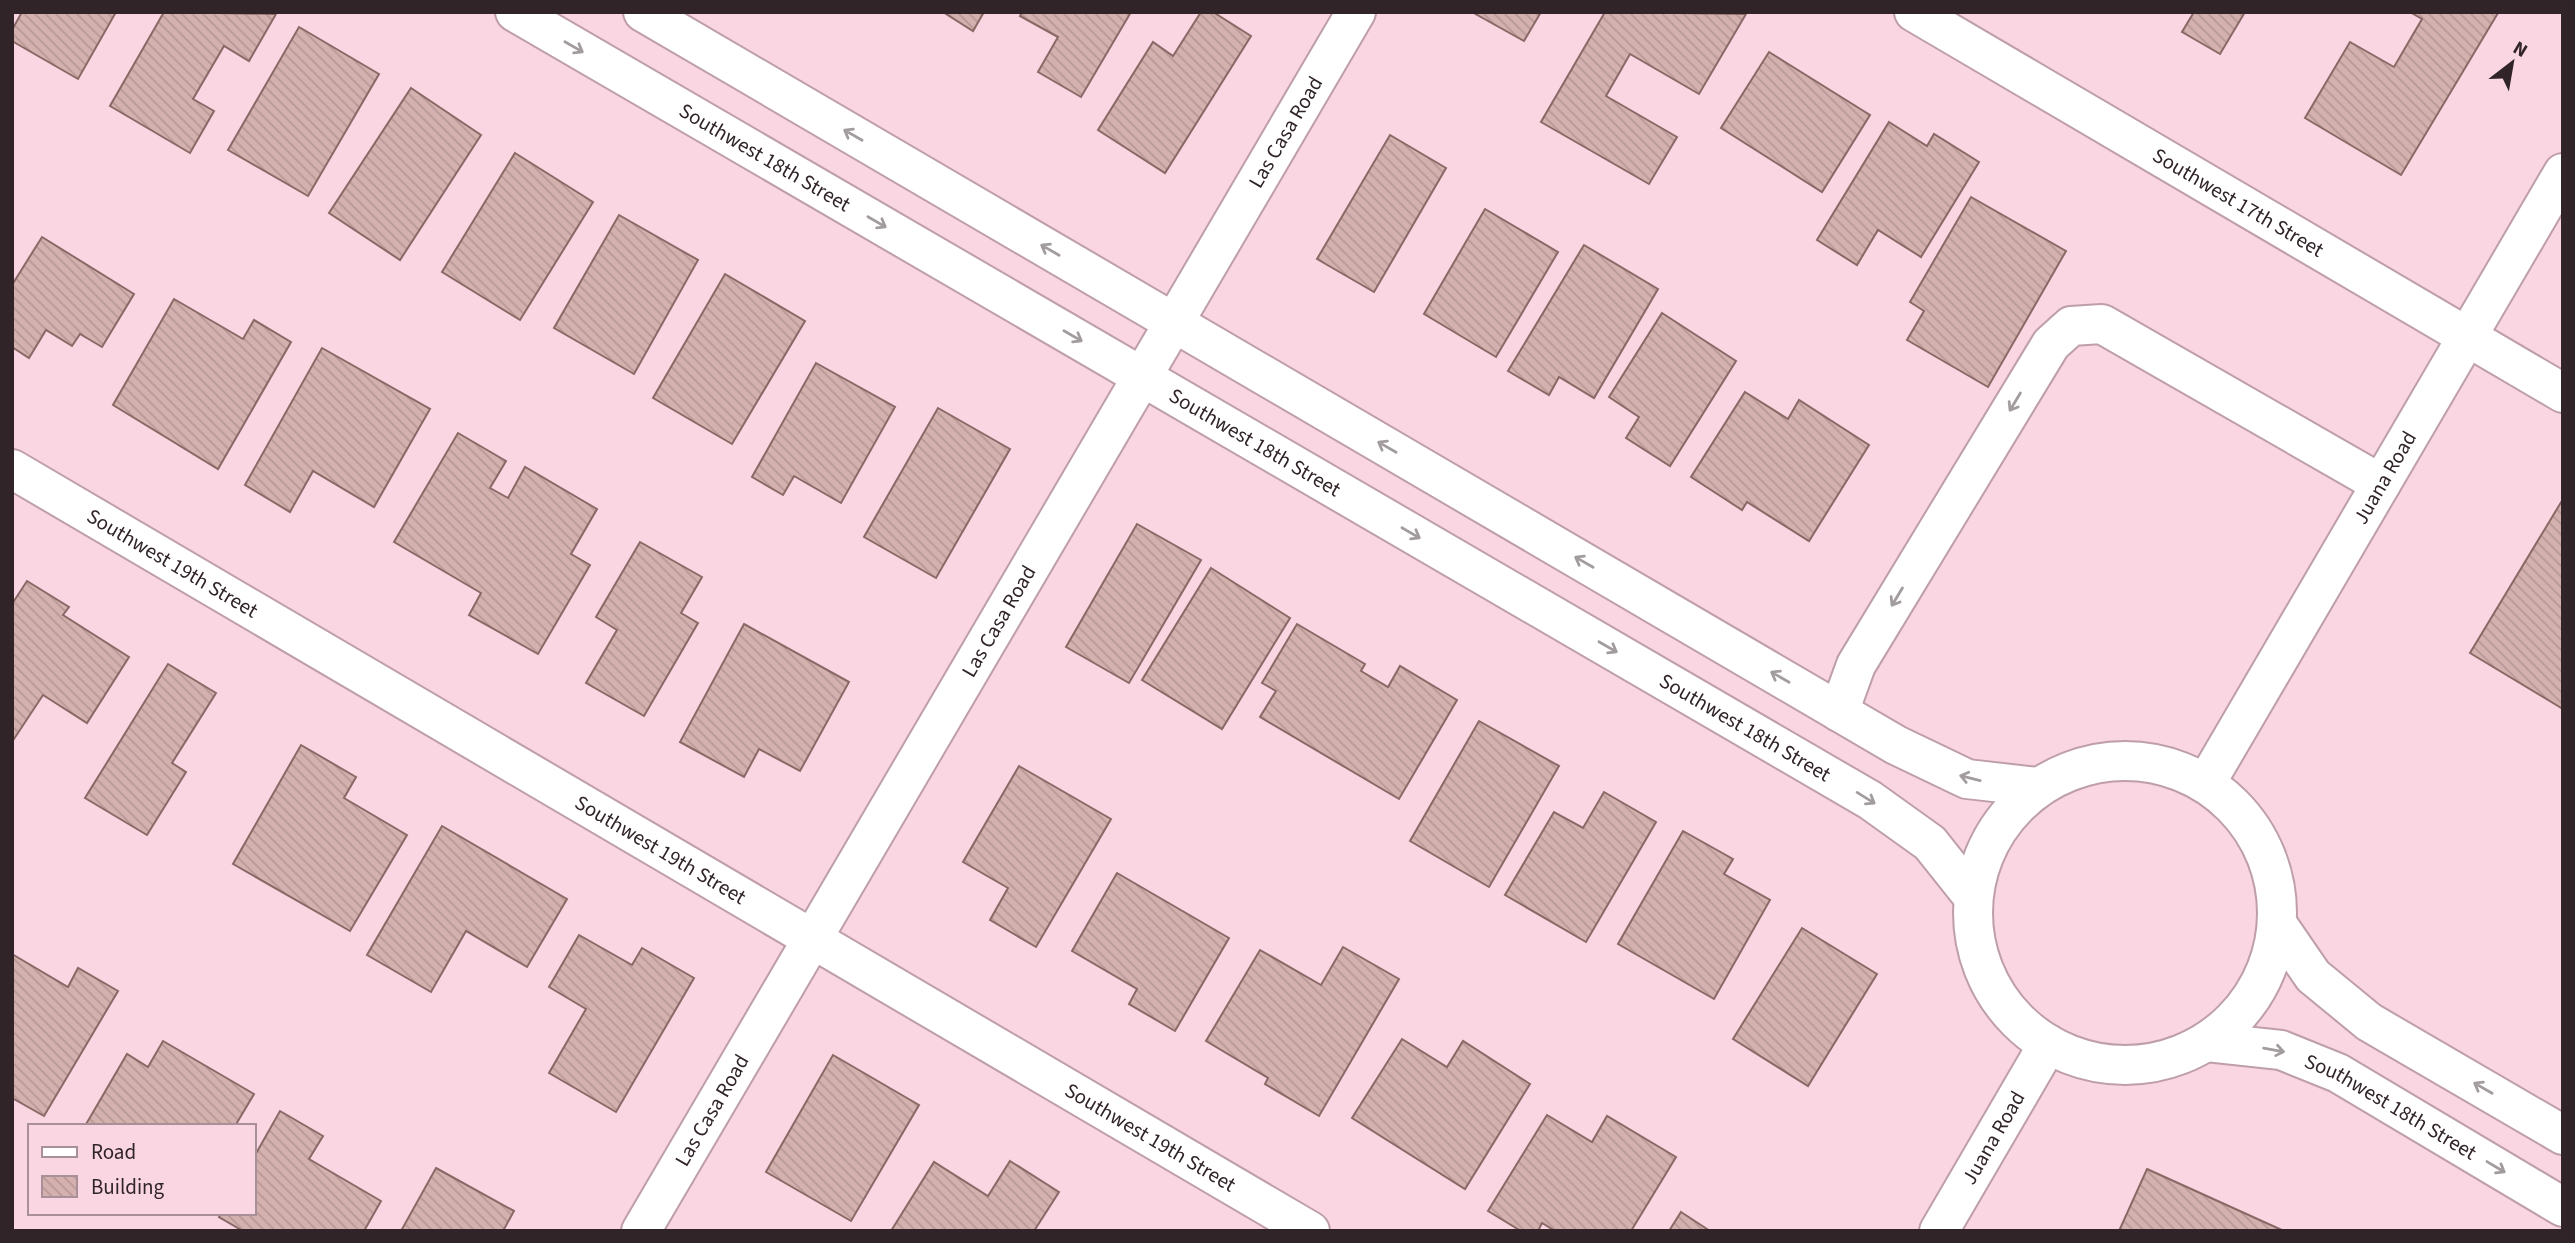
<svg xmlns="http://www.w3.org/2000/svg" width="2575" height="1243" viewBox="0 0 2575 1243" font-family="'Source Sans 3',sans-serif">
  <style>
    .building { fill: url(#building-back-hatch); stroke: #896966; stroke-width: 2 }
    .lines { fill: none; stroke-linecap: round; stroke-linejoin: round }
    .minor-casing { stroke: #be9ea9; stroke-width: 42 }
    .major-casing { stroke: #be9ea9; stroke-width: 42 }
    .minor { stroke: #fff; stroke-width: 38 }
    .major { stroke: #fff; stroke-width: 38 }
    .oneway { stroke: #a29c9e }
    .labels { text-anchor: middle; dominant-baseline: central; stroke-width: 5; stroke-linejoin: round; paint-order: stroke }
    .street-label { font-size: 21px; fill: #302428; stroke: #f9d6e2 }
  </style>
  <defs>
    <pattern id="building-back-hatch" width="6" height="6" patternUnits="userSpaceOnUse" patternTransform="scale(1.75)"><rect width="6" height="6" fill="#d4b1ae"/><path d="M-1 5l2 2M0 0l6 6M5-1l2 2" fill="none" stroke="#b69896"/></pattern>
  </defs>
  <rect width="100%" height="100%" fill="#f9d6e2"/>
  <g class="building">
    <polygon points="22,12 116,12 78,79 12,41 12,30"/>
    <polygon points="164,12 276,14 249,61 224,46 193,99 214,111 190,153 110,106"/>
    <polygon points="943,12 984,12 973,31"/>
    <polygon points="1022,12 1131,12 1081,97 1038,72 1058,37 1020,16"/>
    <polygon points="1201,12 1213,12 1251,36 1165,173 1098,130 1153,42 1173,56"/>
    <polygon points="1472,12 1541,12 1524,41"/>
    <polygon points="1605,12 1746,14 1699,94 1630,54 1606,96 1677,137 1649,184 1541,122"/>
    <polygon points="2194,12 2245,12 2220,54 2182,32"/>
    <polygon points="2410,12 2498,13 2401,175 2305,118 2350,42 2394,67 2422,19"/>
    <polygon points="299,27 379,74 308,196 228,150"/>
    <polygon points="1769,52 1870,115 1822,192 1721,128"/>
    <polygon points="411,88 481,135 400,260 329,213"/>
    <polygon points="1889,122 1927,146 1934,134 1979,162 1921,257 1878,230 1857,265 1817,240"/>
    <polygon points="1390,135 1446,168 1374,292 1317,259"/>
    <polygon points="515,153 593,202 520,320 442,272"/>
    <polygon points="1971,197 2066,251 1988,387 1907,340 1924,311 1910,302"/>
    <polygon points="1485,209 1558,252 1496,357 1424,314"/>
    <polygon points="619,215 698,260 634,374 554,328"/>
    <polygon points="42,237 134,294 102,347 80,334 72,346 46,330 29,358 12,347 12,285"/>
    <polygon points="1584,245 1658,289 1594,398 1559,377 1549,395 1508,371"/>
    <polygon points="725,274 805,321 732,444 653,398"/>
    <polygon points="174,299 243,339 254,320 291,342 218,469 113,405"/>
    <polygon points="1662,313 1736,361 1670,466 1626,438 1639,417 1609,397"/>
    <polygon points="322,348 430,409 374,507 313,471 290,512 245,485"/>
    <polygon points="816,363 895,407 841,503 794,476 783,495 752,477"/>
    <polygon points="1745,392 1788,419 1799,400 1869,445 1809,541 1747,502 1742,510 1691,477"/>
    <polygon points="938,408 1010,449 936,578 864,537"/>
    <polygon points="458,433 506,461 490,488 508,498 525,467 597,509 571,554 590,565 538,654 469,615 481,593 394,542"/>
    <polygon points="2563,499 2563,709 2470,653"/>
    <polygon points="1137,524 1201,560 1129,683 1066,647"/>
    <polygon points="640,542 702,577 681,613 698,623 644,716 586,683 617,630 596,617"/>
    <polygon points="1211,568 1290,618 1222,729 1142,680"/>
    <polygon points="27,581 69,607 63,615 129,657 87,723 43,695 12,742 12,604"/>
    <polygon points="744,624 849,682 800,771 759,749 744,777 680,742"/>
    <polygon points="1297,624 1365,664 1361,671 1388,687 1400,666 1457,700 1399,799 1260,717 1276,691 1262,683"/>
    <polygon points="168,664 216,693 172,763 186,772 147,835 85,798"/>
    <polygon points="1479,721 1559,766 1489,887 1410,841"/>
    <polygon points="301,745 356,777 344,798 407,835 350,931 233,864"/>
    <polygon points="1019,766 1111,819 1036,947 990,920 1008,888 963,862"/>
    <polygon points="1604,792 1656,822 1586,942 1505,895 1554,812 1583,828"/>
    <polygon points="442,826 567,899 527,967 466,931 431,992 367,955"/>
    <polygon points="1683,831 1733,859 1724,874 1770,900 1714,999 1618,944"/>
    <polygon points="1117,873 1229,938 1175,1031 1129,1004 1137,989 1072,951"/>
    <polygon points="1802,928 1877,974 1808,1086 1733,1039"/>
    <polygon points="579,935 632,965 642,948 694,978 616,1112 549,1073 586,1009 549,987"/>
    <polygon points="1343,947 1399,979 1319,1116 1265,1084 1268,1078 1206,1041 1260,950 1321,985"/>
    <polygon points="12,954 68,987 78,968 118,991 44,1116 12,1098"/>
    <polygon points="1402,1039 1447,1067 1463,1041 1530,1084 1465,1189 1352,1118"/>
    <polygon points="163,1041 254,1094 235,1126 85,1126 127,1054 148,1067"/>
    <polygon points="833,1055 919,1105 851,1221 766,1172"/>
    <polygon points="280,1111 323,1136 309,1159 381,1201 364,1231 243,1231 219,1217 221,1213 254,1213 254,1157"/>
    <polygon points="1547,1115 1592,1142 1607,1116 1676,1157 1631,1231 1555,1231 1542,1223 1538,1231 1521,1231 1488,1211"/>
    <polygon points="1010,1161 1059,1192 1034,1231 891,1231 934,1162 988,1196"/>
    <polygon points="436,1168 514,1211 503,1231 401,1231"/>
    <polygon points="2147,1169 2284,1231 2119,1231"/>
    <polygon points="1681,1212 1710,1231 1669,1231"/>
  </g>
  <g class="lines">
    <defs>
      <g id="minor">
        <path id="s1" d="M1914,12L2563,393"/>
        <path id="s2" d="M12,469L1310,1231"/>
        <polyline points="1839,712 1856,665 2051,344 2071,326 2102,324 2381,484"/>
        <path id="s3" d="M2206,783L2563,173"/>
        <path id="s4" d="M641,1231L1356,12"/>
        <path id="s5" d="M1939,1231L2048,1044"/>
      </g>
      <g id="major">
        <path id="s6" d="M515,12L1870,800L1930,843L1973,897"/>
        <polyline points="643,12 1896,745 1967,779 2038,787"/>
        <circle cx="2125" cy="913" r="152"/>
        <polyline points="2278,925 2313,976 2369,1022 2563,1135"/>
        <path id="s7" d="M2207,1042L2281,1050L2338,1073L2563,1207"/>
      </g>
    </defs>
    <use href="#minor" class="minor-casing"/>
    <use href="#major" class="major-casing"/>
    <use href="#minor" class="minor"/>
    <use href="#major" class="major"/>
  </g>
  <defs><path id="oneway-shaft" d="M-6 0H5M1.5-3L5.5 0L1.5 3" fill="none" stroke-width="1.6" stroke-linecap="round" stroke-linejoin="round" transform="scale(1.75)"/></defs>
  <g class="oneway">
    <use href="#oneway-shaft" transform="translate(574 47) rotate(30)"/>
    <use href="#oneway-shaft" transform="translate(853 135) rotate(-150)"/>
    <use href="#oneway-shaft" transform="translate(877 222) rotate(30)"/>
    <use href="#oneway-shaft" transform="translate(1050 250) rotate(-150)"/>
    <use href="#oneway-shaft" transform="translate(1073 336) rotate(30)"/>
    <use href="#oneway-shaft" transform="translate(2015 402) rotate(121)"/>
    <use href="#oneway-shaft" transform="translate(1387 447) rotate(-150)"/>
    <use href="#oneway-shaft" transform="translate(1411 533) rotate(30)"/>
    <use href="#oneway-shaft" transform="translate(1584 562) rotate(-150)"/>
    <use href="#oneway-shaft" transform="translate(1897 597) rotate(121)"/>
    <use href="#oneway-shaft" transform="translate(1608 647) rotate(30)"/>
    <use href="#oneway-shaft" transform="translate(1780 677) rotate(-150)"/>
    <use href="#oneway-shaft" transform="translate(1970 778) rotate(-166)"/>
    <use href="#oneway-shaft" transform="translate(1866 798) rotate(32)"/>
    <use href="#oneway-shaft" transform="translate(2274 1050) rotate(10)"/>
    <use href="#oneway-shaft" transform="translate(2483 1088) rotate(-150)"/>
    <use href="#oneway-shaft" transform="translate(2496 1167) rotate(31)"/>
  </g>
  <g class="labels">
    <g class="street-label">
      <text stroke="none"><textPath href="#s4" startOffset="1274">Las Casa Road</textPath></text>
      <text stroke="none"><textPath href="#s6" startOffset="289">Southwest 18th Street</textPath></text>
      <text stroke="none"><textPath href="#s1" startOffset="376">Southwest 17th Street</textPath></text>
      <text stroke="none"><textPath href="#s6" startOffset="856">Southwest 18th Street</textPath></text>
      <text stroke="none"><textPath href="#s3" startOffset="354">Juana Road</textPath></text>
      <text stroke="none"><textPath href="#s2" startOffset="186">Southwest 19th Street</textPath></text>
      <text stroke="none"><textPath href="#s4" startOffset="707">Las Casa Road</textPath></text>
      <text stroke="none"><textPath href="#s6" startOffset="1423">Southwest 18th Street</textPath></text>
      <text stroke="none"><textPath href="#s2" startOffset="752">Southwest 19th Street</textPath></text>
      <text stroke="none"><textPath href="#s7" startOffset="198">Southwest 18th Street</textPath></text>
      <text stroke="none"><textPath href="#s4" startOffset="140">Las Casa Road</textPath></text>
      <text stroke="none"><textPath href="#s2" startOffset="1320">Southwest 19th Street</textPath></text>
      <text stroke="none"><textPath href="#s5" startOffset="108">Juana Road</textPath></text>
    </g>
  </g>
  <rect width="2575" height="1243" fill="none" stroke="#302428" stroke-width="28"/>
  <rect x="28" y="1124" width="228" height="91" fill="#f9d6e2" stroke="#a98f98" stroke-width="2"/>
  <rect x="42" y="1147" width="35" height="10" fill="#ffffff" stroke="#a98f98" stroke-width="2"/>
  <text x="91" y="1159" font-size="21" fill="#302428">Road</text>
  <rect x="42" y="1176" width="35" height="21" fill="url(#building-back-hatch)" stroke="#a98f98" stroke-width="2"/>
  <text x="91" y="1194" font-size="21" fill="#302428">Building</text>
  <g transform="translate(2512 63) rotate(31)" stroke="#f9d6e2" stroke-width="5" paint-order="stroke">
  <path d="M0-5L12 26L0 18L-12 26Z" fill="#302428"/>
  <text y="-10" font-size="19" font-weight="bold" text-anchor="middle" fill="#302428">N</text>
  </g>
</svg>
